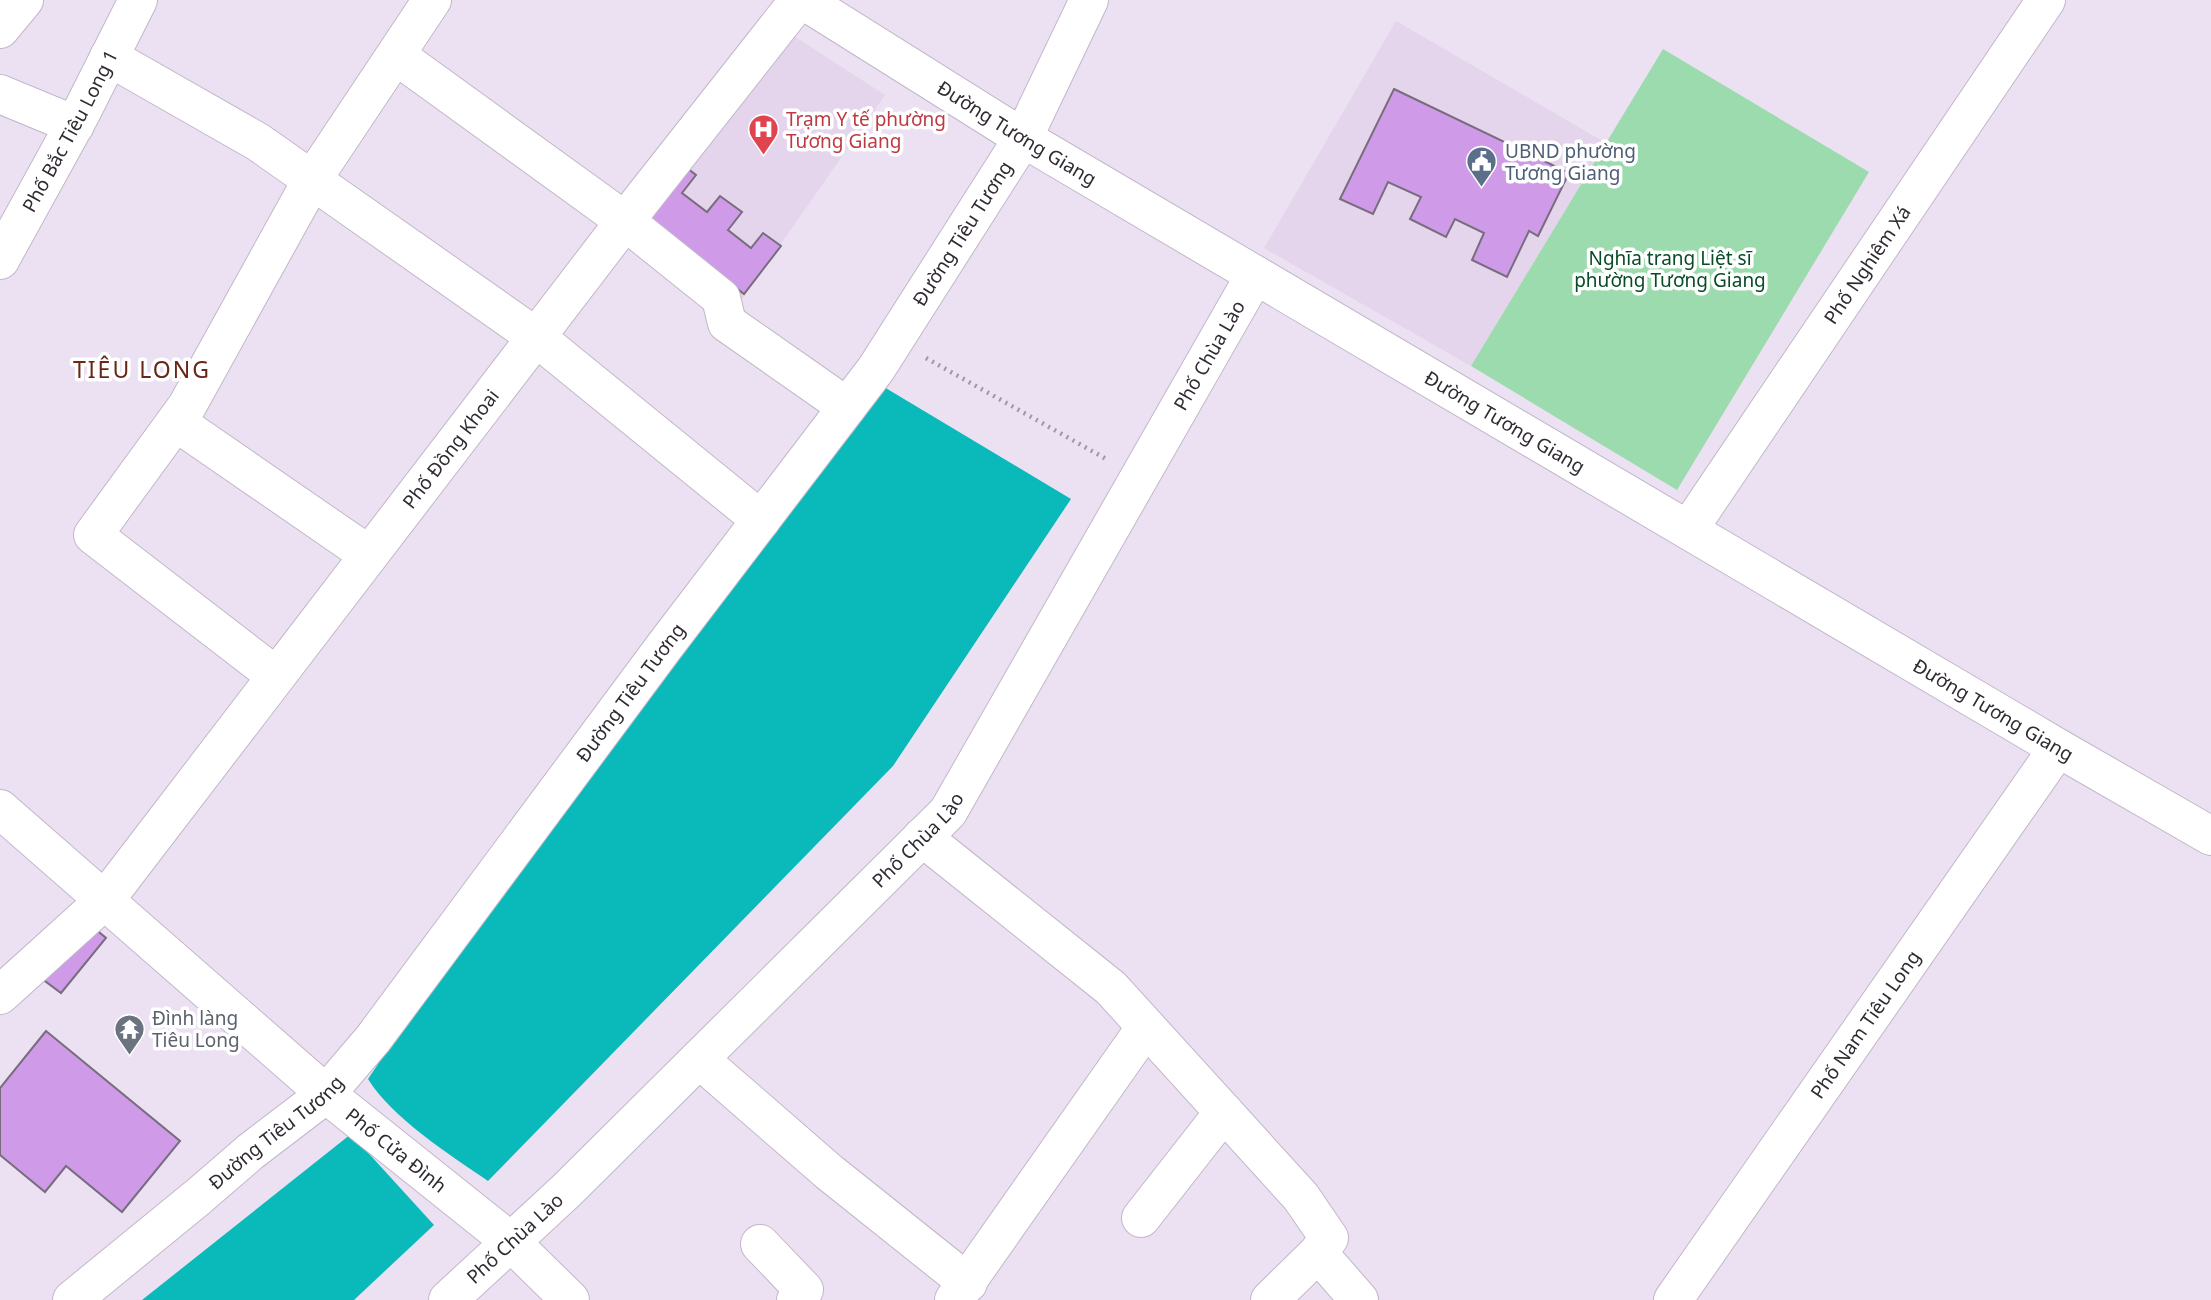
<svg xmlns="http://www.w3.org/2000/svg" width="2211" height="1300" viewBox="0 0 2211 1300" font-family="'Noto Sans',sans-serif">
  <style>
    .built { fill: #e4d4ec }
    .green { fill: #9cdbad }
    .water { fill: #0ababb }
    .building { fill: #cf9be9; stroke: #776d7c; stroke-width: 2 }
    .lines { fill: none; stroke-linecap: round; stroke-linejoin: round }
    .minor-casing { stroke: #c2b7c8; stroke-width: 40 }
    .major-casing { stroke: #c2b7c8; stroke-width: 40 }
    .path { stroke: #9f97a4; stroke-width: 4.5; stroke-dasharray: 2 5; stroke-linecap: butt }
    .minor { stroke: #fff; stroke-width: 38 }
    .major { stroke: #fff; stroke-width: 38 }
    .labels { text-anchor: middle; dominant-baseline: central; stroke-width: 7; stroke-linejoin: round; paint-order: stroke }
    .health-label { font-size: 19px; fill: #be3a42; stroke: #fff; text-anchor: start }
    .street-label { font-size: 19px; fill: #302b32; stroke: #fff }
    .service-label { font-size: 19px; fill: #4e5e75; stroke: #fff; text-anchor: start }
    .park-label { font-size: 19px; fill: #074c26; stroke: #fff }
    .worship-label { font-size: 19px; fill: #5b616d; stroke: #fff; text-anchor: start }
    .quarter-label { font-size: 23px; letter-spacing: 2px; fill: #6a2717; stroke: #fff }
  </style>
  <rect width="100%" height="100%" fill="#ece1f2"/>
  <g class="built">
    <polygon points="1396,21 1606,143 1471,366 1264,248"/>
    <polygon points="786,31 885,95 740,302 633,219"/>
  </g>
  <polygon class="green" points="1663,49 1869,172 1677,490 1471,366"/>
  <g class="water">
    <path d="M884,387L1071,499L893,766L488,1181C449,1154 392,1118 368,1079L411,1015Z"/>
    <polygon points="351,1134 434,1225 354,1300 142,1300"/>
  </g>
  <g class="building">
    <polygon points="1394,89 1569,173 1538,236 1529,231 1507,277 1472,260 1484,233 1455,219 1446,237 1410,219 1421,197 1388,182 1373,214 1340,199"/>
    <polygon points="678,161 696,175 682,193 707,212 720,196 742,212 728,230 751,248 763,233 781,246 744,294 639,212"/>
    <polygon points="87,922 106,938 61,993 41,978"/>
    <polygon points="46,1031 180,1141 122,1212 66,1166 45,1192 0,1155 0,1088"/>
  </g>
  <g class="lines">
    <defs>
      <g id="minor">
        <polyline points="0,29 24,0"/>
        <polyline points="397,56 625,221 721,298 727,323 847,407"/>
        <polyline points="109,57 258,142 536,337 761,520"/>
        <polyline points="0,94 75,125"/>
        <path id="s1" d="M0,260L82,111L138,0"/>
        <polyline points="176,422 369,555"/>
        <path id="s2" d="M1688,530L2046,0"/>
        <polyline points="276,676 93,535 187,406 312,180 432,0"/>
        <path id="s3" d="M0,809L326,1094L511,1242L570,1300"/>
        <polyline points="922,837 1111,988 1301,1197 1329,1238 1318,1253 1270,1300"/>
        <path id="s4" d="M0,995L105,900L625,221L799,0"/>
        <polyline points="699,1059 829,1172 968,1283"/>
        <polyline points="1141,1218 1224,1112"/>
        <polyline points="760,1244 804,1290 796,1300"/>
        <polyline points="1318,1253 1359,1300"/>
        <path id="s5" d="M72,1300L198,1197L250,1152L326,1094L373,1039L664,647L876,369L1023,138L1089,0"/>
        <path id="s6" d="M448,1300L566,1191L948,812L1255,275"/>
        <polyline points="954,1300 1146,1027"/>
        <path id="s7" d="M1673,1300L2058,748"/>
      </g>
      <g id="major">
        <path id="s8" d="M803,0L1023,138L2058,748L2211,836"/>
      </g>
    </defs>
    <use href="#minor" class="minor-casing"/>
    <use href="#major" class="major-casing"/>
    <polyline class="path" points="926,358 1108,460"/>
    <use href="#minor" class="minor"/>
    <use href="#major" class="major"/>
  </g>
  <defs>
    <symbol id="hospital-pin" viewBox="-11 -11 22 30"><path d="M0 17L-7.5 6A9.5 9.5 0 1 1 7.5 6Z" fill="#e0444e" stroke="#fff"/><path d="M-5-5h3v3.5h4V-5h3V5h-3V1.5h-4V5h-3Z" fill="#fff"/></symbol>
    <symbol id="civic-pin" viewBox="-11 -11 22 30"><path d="M0 17L-7.5 6A9.5 9.5 0 1 1 7.5 6Z" fill="#5c6f8a" stroke="#fff"/><path d="M-.6-6.5H3V-4.5H.6V-3L4-1V1h2V6H-6V1h2V-1L-.6-3ZM-1.2 2.5V6h2.4V2.5Z" fill="#fff"/></symbol>
    <symbol id="temple-pin" viewBox="-11 -11 22 30"><path d="M0 17L-7.5 6A9.5 9.5 0 1 1 7.5 6Z" fill="#6b7280" stroke="#fff"/><path d="M0-6L5-2H3V0L6.5 2.5H4V6H1.5V3h-3V6H-4V2.5H-6.5L-3 0V-2H-5Z" fill="#fff"/></symbol>
  </defs>
  <g fill-rule="evenodd">
    <use href="#hospital-pin" x="746" y="112" width="35" height="47"/>
    <use href="#civic-pin" x="1464" y="144" width="35" height="47"/>
    <use href="#temple-pin" x="112" y="1012" width="35" height="47"/>
  </g>
  <g class="labels">
    <g class="health-label">
      <text x="786" y="119">Trạm Y tế phường<tspan x="786" dy="22">Tương Giang</tspan></text>
    </g>
    <g class="street-label">
      <text stroke="none"><textPath href="#s1" startOffset="147">Phố Bắc Tiêu Long 1</textPath></text>
      <text stroke="none"><textPath href="#s8" startOffset="252">Đường Tương Giang</textPath></text>
      <text stroke="none"><textPath href="#s5" startOffset="1398">Đường Tiêu Tương</textPath></text>
      <text stroke="none"><textPath href="#s2" startOffset="320">Phố Nghiêm Xá</textPath></text>
      <text stroke="none"><textPath href="#s6" startOffset="1225">Phố Chùa Lào</textPath></text>
      <text stroke="none"><textPath href="#s8" startOffset="819">Đường Tương Giang</textPath></text>
      <text stroke="none"><textPath href="#s4" startOffset="710">Phố Đồng Khoai</textPath></text>
      <text stroke="none"><textPath href="#s5" startOffset="831">Đường Tiêu Tương</textPath></text>
      <text stroke="none"><textPath href="#s8" startOffset="1386">Đường Tương Giang</textPath></text>
      <text stroke="none"><textPath href="#s6" startOffset="658">Phố Chùa Lào</textPath></text>
      <text stroke="none"><textPath href="#s7" startOffset="336">Phố Nam Tiêu Long</textPath></text>
      <text stroke="none"><textPath href="#s5" startOffset="264">Đường Tiêu Tương</textPath></text>
      <text stroke="none"><textPath href="#s3" startOffset="523">Phố Cửa Đình</textPath></text>
      <text stroke="none"><textPath href="#s6" startOffset="91">Phố Chùa Lào</textPath></text>
    </g>
    <g class="service-label">
      <text x="1505" y="151">UBND phường<tspan x="1505" dy="22">Tương Giang</tspan></text>
    </g>
    <g class="park-label">
      <text x="1670" y="258">Nghĩa trang Liệt sĩ<tspan x="1670" dy="22">phường Tương Giang</tspan></text>
    </g>
    <g class="worship-label">
      <text x="152" y="1018">Đình làng<tspan x="152" dy="22">Tiêu Long</tspan></text>
    </g>
    <g class="quarter-label">
      <text x="142" y="369">TIÊU LONG</text>
    </g>
  </g>
</svg>
